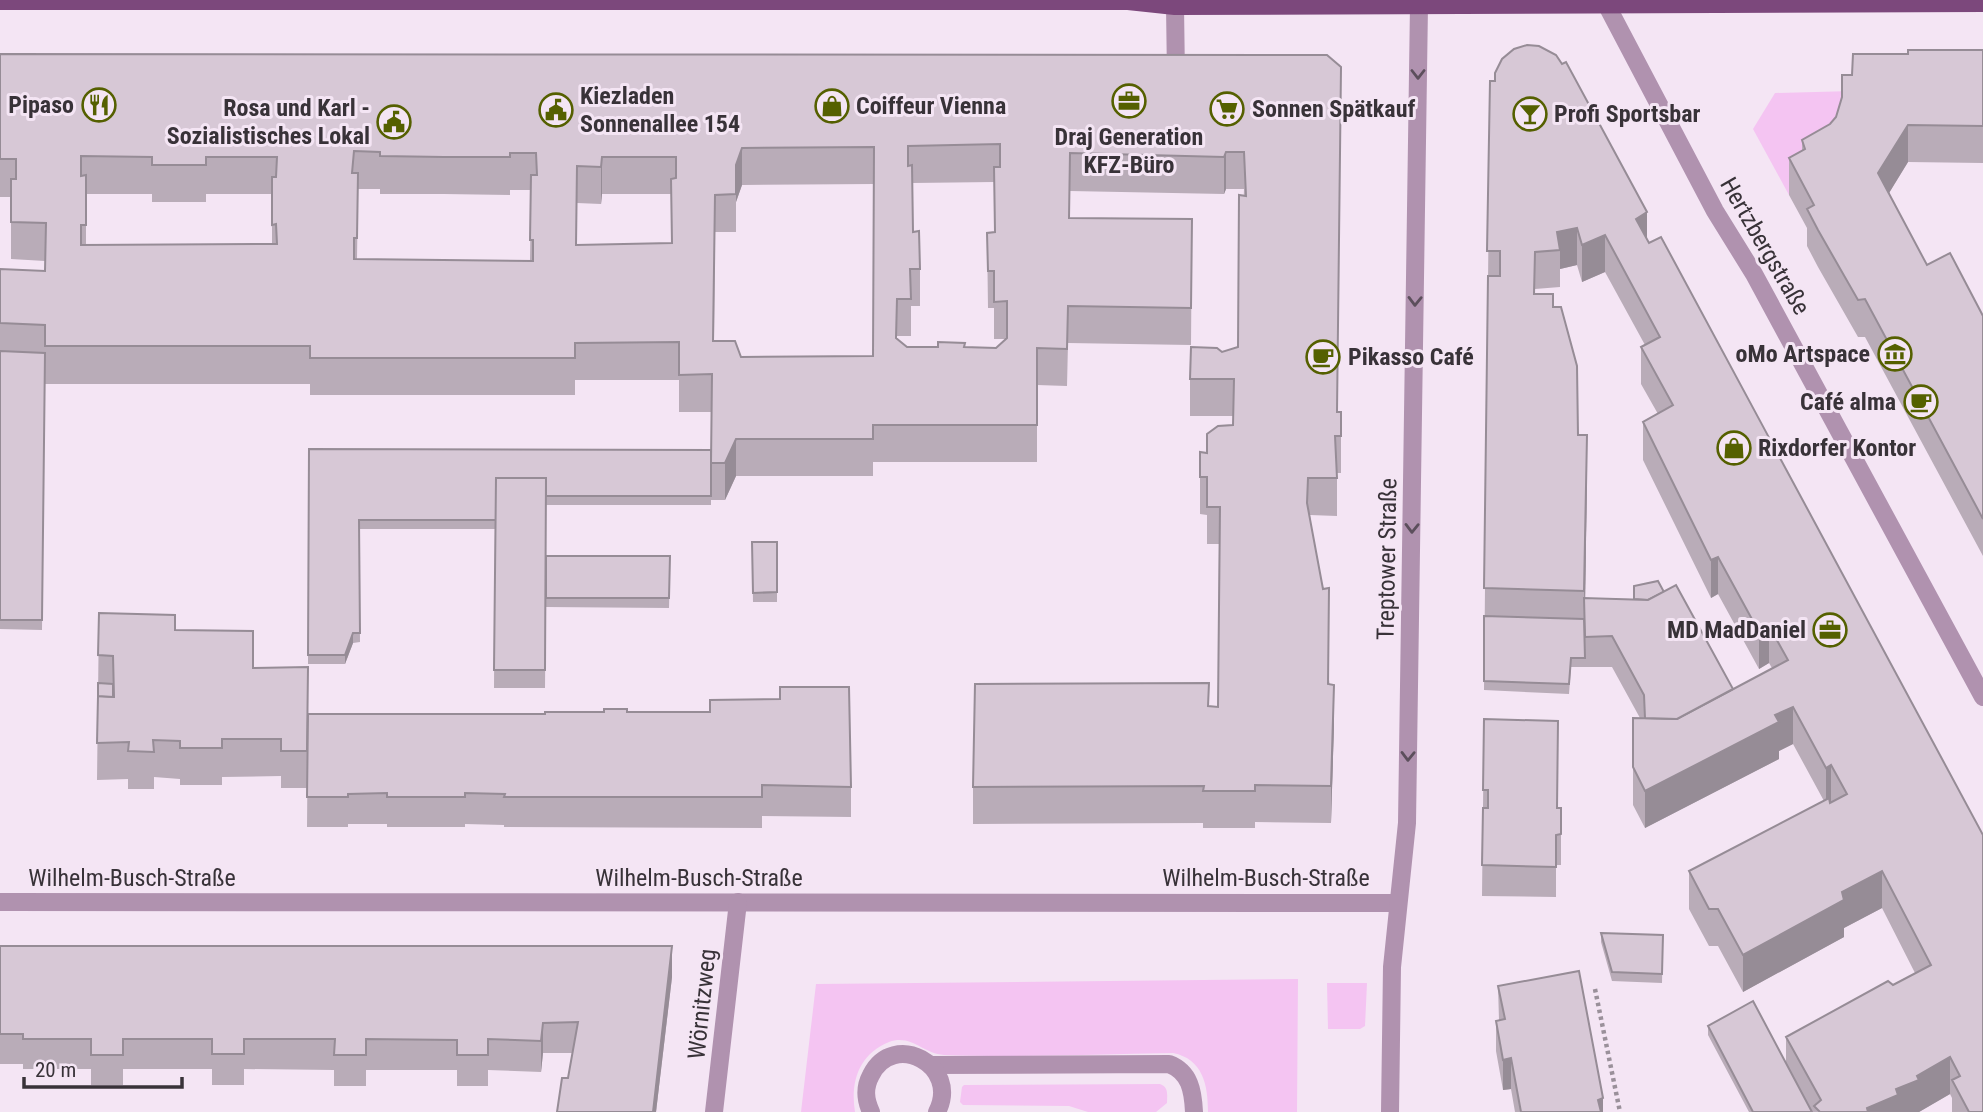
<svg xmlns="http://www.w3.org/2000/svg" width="1983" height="1112" viewBox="0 0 1983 1112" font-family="'Roboto Condensed',sans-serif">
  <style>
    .green { fill: #f4c4f2 }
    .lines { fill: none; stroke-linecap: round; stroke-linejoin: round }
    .path { stroke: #9a909a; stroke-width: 4.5; stroke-dasharray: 3.5 3.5; stroke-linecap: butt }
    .minor { stroke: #b092af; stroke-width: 18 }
    .major { stroke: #7c487c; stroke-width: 18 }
    .wall { fill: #b9acb8; fill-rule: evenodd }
    .shaded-wall { fill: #968c96 }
    .building { fill: #d7c8d6; stroke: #968c96; stroke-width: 2; fill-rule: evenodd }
    .oneway { stroke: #5c4f5c }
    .labels { text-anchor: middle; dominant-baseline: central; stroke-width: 6; stroke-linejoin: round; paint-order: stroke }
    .poi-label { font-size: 24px; font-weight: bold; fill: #383238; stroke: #f4e5f4; text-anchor: start }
    .street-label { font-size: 24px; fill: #383238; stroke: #f4e5f4 }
  </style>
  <rect width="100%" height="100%" fill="#f4e5f4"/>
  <g class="green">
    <polygon points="1853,91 1805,186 1789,195 1753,129 1775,93"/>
    <path d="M1298,979L1297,1112H1208C1208,1085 1203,1059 1173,1053C1097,1054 1019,1058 944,1055C923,1054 912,1034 889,1042C859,1054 850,1082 855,1112H801L816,984Z"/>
    <polygon points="1327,983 1367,983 1365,1026 1360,1029 1328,1029"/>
    <path d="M1160,1084C1169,1087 1167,1095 1167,1103L1156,1112H1088L1069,1106L963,1105L960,1102L962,1087L964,1085Z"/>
  </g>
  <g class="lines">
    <polyline class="path" points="1595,989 1620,1112"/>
    <g class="minor">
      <polyline points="1604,0 1715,211 1754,274 1983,697"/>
      <polyline points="1175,6 1176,77"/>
      <polyline points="0,902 1398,903"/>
      <path d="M931,1065L1169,1064C1190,1072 1193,1091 1194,1112"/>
      <polyline points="714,1112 738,902"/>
      <path d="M871,1112C865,1099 864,1088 871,1075C893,1030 961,1065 937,1112"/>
      <polyline points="1390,1112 1392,967 1407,823 1419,5"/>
    </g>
    <polyline class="major" points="0,1 1128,1 1175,6 1983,3"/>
  </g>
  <g class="wall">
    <polygon points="1983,50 1983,163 1908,162 1889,193 1927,265 1983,316 1983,556 1865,337 1858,337 1818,267 1807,246 1807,228 1789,195 1789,158 1802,151 1802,140 1830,124 1836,117 1852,75 1908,54"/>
    <path d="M0,54L1327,55L1338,412H1341V473H1337V516L1310,515L1334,723L1331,823L1255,822V828H1203V823L973,824V787L1209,706L1218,707L1219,544H1207V515L1200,514V452L1207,453L1233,425V416H1190V379L1222,352L1238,347L1244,189H1226L1224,194L1070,191V218L1192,219L1191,345L1068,343L1067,386L1037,385V462H873V476H736L725,500H711V489V505H546V556L670,566L669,608L546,607V569L545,688H494L495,529H359L360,642L353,643L345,664H308L309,449L711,450V412H679V380H575V395H310V384H45V362L42,630L0,629V269L45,271V261L11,259V197H0ZM994,182V232L987,233L988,308H994V339H1007L996,348L907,347L897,339V336H911V306H920V269L913,232L912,183ZM874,184L873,356L741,357L714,341L715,232H736V202L742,185ZM358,189H380V194H444L510,195V190H531L530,261L357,259ZM86,194H152V202H206V194H272V244L86,245ZM602,194H671V243L577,245V203L601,204Z"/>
    <path d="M1490,81L1647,240L1983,835V1112H1952V1098L1950,1094L1919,1112H1749L1708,1035V1026L1786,1063V1037L1893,985L1915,973L1882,908L1844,928V937L1743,992L1718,946H1709L1689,909V871L1824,801L1793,744L1779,751V759L1645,828L1633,805V718H1640L1612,667H1571L1569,694L1484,690ZM1577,265L1582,282L1605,272L1645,345L1641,347V384L1658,414L1643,422V460L1711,598L1718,594L1759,669L1769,663L1772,668L1733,689L1664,592L1634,599L1585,598L1587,472L1578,435L1553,307L1534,294L1535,289L1560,287V269Z"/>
    <polygon points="752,542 777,542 777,602 753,602"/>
    <polygon points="99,613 175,630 253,668 308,667 307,788 281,788 281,776 222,777 222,785 180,785 180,779 154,777 154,789 128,789 128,779 97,780"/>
    <polygon points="627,712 851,787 851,817 762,816 762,828 504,827 504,825 465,824 465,827 387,827 387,824 348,824 348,827 307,827 308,714 545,714"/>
    <polygon points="1484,719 1558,752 1557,808 1561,834 1561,865 1556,865 1556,897 1482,896"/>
    <polygon points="1601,933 1663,935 1662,983 1612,981 1601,942"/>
    <polygon points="0,946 672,977 656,1112 557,1112 568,1078 573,1053 543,1053 541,1072 488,1070 488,1086 457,1086 457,1070 366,1070 366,1086 334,1086 334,1070 244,1069 244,1085 212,1085 212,1069 123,1069 123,1085 91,1085 91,1069 23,1069 23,1064 0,1064"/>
    <polygon points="1498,986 1603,1112 1515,1112 1511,1089 1503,1090 1496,1051 1496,1021 1499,1020"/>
  </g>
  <g class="shaded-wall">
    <polygon points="1908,125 1908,162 1878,211 1878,173"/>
    <polygon points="742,148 742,185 736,202 736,232 736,165"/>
    <polygon points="1226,152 1226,189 1224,194 1224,157"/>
    <polygon points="602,157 602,194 601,204 601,167"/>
    <polygon points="1647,212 1647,249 1636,219"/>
    <polygon points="1577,228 1577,265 1560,269 1560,250 1557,232"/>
    <polygon points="1605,235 1605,272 1582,282 1582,245"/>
    <polygon points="1587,435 1587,472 1585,614 1584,591"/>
    <polygon points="736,439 736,476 725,500 725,463"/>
    <polygon points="1718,557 1718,594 1711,598 1711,560"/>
    <polygon points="1769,626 1769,663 1759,669 1759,632"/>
    <polygon points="353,633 353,643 345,664 345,655"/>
    <polygon points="1334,685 1334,723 1331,823 1331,786"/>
    <polygon points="1793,707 1793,744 1779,751 1779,759 1645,828 1645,791 1775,715"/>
    <polygon points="1831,765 1831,802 1826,805 1826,768"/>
    <polygon points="1882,871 1882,908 1844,928 1844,937 1743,992 1743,955 1842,892"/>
    <polygon points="672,946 672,977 656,1112 653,1112"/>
    <polygon points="543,1023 543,1053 541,1072 541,1041"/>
    <polygon points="1950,1057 1950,1094 1919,1112 1867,1112 1867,1108 1917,1076"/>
    <polygon points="1511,1058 1511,1089 1503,1090 1503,1060"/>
    <polygon points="1603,1098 1603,1112 1598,1112 1598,1100"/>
  </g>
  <g class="building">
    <polygon points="1527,45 1539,46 1556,55 1562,64 1566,62 1647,212 1636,219 1649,243 1661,237 1983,835 1983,1112 1969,1112 1952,1080 1960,1076 1950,1057 1917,1076 1919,1080 1896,1089 1898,1095 1867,1108 1868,1112 1820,1112 1814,1106 1821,1100 1786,1037 1888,981 1893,985 1931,965 1882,871 1842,892 1844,900 1743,955 1718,909 1709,909 1689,871 1829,798 1830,803 1847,794 1831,765 1826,768 1793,707 1775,715 1779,722 1645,791 1633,767 1633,718 1677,719 1788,660 1769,626 1759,632 1718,557 1711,560 1643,422 1673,405 1641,347 1660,337 1605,235 1582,245 1577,228 1557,232 1560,250 1535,252 1534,294 1553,294 1553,307 1561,307 1577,366 1578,435 1587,435 1584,591 1484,588 1488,276 1500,276 1500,251 1487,251 1490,81 1495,81 1495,73 1502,59 1514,49"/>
    <polygon points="1908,50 1983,50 1983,126 1908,125 1878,173 1927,265 1950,253 1983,316 1983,519 1865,299 1858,300 1818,230 1807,209 1814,205 1789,158 1805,149 1802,140 1830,124 1836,117 1842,97 1842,75 1852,75 1853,54 1908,54"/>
    <path d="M0,54L1327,55L1341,67L1337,412H1341V436H1335L1337,478H1308L1307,503L1323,589L1329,588L1328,684L1334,685L1331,786L1255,785V791H1203L1204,786L973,787L975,684L1209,683L1208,706L1218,707L1220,507H1207V477H1200V452L1207,453V434L1218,426L1233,425L1234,379H1190L1191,347L1217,348L1222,352L1238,347L1239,195L1246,196L1244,152H1226L1224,157L1070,153L1069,218L1192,219L1191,308L1068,306L1067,349L1037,348V425H873V439H736L725,463H711L712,374L679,375V342L575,343V358H310V346H45V325L0,323V269L45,271L46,223L11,222V179H16V159H0ZM1000,144V167H994L995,232L987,233L988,271H994V302L1007,301V338L996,348L964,347L965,343L938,342V347H907L896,338L897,299H911L910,269H920L919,231L913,232L912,165L908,166V146ZM874,147L873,356L741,357L735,341H713L715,195L736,194V165L742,148ZM354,151L380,152V156L444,157H510V153H536L537,175H531L530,240H533V261L354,259V238H357L358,173H352ZM81,156L152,157V165H206V157H277L276,177H272V225L276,224L277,244L81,245V225H86V175L81,176ZM602,157H676V178L671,179L672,243L576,245L577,166L601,167Z"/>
    <polygon points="0,351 45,353 42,620 0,620"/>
    <polygon points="309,449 711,450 711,496 546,496 546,478 496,478 496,520 359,520 360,633 353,633 345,655 308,655"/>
    <polygon points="496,478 546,478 545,670 494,670"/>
    <polygon points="752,542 777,542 777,592 753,593"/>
    <polygon points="546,556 670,556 669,598 546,598"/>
    <polygon points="1658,581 1664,592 1648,600 1634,599 1634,586"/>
    <polygon points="1676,585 1733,689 1677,719 1645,718 1644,695 1612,636 1585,637 1584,598 1648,600"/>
    <polygon points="99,613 175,615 175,630 253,631 253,668 308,667 307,751 281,751 281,739 222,739 222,748 180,748 180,741 153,740 154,752 128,751 129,742 97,743 98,696 114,697 113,656 98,655"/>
    <polygon points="1484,616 1584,619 1585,658 1571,658 1569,684 1484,681"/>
    <polygon points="98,683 113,684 113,697 98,696"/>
    <polygon points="780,687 849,687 851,787 762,785 762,797 504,797 505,794 465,793 465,797 387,797 387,793 348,794 348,797 307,797 308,714 545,714 545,712 604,712 604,709 627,709 627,712 710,712 710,700 780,699"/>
    <polygon points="1484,719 1558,721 1557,808 1561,808 1561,834 1556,835 1556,867 1482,865 1483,808 1488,808 1488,790 1483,790"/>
    <polygon points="1601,933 1663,935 1662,974 1612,972"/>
    <polygon points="0,946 672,946 653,1112 557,1112 562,1078 568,1078 578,1022 543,1023 541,1041 488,1039 488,1055 457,1055 457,1040 366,1039 366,1055 334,1055 335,1039 244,1039 244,1054 212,1054 212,1039 123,1039 123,1055 91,1055 91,1039 23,1039 23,1034 0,1034"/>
    <polygon points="1579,971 1603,1098 1598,1100 1601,1112 1521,1112 1511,1058 1503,1060 1496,1021 1505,1019 1498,986"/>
    <polygon points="1753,1001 1812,1112 1753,1112 1708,1026"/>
  </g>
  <defs><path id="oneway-chevron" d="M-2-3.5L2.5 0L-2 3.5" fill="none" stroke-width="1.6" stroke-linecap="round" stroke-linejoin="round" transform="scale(1.75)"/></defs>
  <g class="oneway">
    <use href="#oneway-chevron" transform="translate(1418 74) rotate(90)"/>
    <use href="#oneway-chevron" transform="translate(1415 301) rotate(91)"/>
    <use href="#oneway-chevron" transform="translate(1412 528) rotate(91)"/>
    <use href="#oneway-chevron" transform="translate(1408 756) rotate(91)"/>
  </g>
  <defs>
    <symbol id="office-ring" viewBox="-11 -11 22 22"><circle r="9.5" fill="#f4e5f4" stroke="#556000" stroke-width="1.5"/><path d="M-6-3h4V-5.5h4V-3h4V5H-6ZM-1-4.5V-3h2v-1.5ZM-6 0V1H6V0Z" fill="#556000"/></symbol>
    <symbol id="restaurant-ring" viewBox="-11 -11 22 22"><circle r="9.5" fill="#f4e5f4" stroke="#556000" stroke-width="1.5"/><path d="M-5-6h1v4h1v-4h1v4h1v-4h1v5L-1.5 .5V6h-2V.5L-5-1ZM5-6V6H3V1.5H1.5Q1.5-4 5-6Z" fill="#556000"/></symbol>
    <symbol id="shop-ring" viewBox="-11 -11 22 22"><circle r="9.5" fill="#f4e5f4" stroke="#556000" stroke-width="1.5"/><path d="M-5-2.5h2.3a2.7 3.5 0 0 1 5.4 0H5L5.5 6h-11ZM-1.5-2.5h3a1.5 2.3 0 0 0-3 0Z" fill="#556000"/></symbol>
    <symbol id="supermarket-ring" viewBox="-11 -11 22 22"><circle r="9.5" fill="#f4e5f4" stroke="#556000" stroke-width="1.5"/><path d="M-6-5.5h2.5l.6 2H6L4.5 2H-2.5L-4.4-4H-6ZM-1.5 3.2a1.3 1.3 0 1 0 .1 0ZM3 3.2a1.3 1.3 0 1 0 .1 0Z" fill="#556000"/></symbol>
    <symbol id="civic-ring" viewBox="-11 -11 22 22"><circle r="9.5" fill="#f4e5f4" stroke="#556000" stroke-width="1.5"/><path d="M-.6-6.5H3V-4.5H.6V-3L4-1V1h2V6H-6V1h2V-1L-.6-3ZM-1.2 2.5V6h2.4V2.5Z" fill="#556000"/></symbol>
    <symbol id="bar-ring" viewBox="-11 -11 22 22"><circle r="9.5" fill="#f4e5f4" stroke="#556000" stroke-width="1.5"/><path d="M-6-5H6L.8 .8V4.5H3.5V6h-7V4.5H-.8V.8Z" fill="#556000"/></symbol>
    <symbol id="museum-ring" viewBox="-11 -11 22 22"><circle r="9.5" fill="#f4e5f4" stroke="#556000" stroke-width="1.5"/><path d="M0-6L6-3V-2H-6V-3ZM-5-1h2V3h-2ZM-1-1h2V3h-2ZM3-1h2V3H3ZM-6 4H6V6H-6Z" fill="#556000"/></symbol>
    <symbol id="cafe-ring" viewBox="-11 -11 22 22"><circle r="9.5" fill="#f4e5f4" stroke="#556000" stroke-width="1.5"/><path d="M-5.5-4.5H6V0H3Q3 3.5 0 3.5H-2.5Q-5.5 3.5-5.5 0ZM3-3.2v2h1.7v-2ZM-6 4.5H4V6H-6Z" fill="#556000"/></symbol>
  </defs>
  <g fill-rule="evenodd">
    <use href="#office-ring" x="1110" y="82" width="38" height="38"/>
    <use href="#restaurant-ring" x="80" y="86" width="38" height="38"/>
    <use href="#shop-ring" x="813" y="87" width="38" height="38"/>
    <use href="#supermarket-ring" x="1208" y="90" width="38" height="38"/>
    <use href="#civic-ring" x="537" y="91" width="38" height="38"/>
    <use href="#bar-ring" x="1511" y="95" width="38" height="38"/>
    <use href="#civic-ring" x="375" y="103" width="38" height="38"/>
    <use href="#museum-ring" x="1876" y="335" width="38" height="38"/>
    <use href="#cafe-ring" x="1304" y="338" width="38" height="38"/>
    <use href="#cafe-ring" x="1902" y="383" width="38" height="38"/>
    <use href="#shop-ring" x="1715" y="429" width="38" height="38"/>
    <use href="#office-ring" x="1811" y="611" width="38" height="38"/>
  </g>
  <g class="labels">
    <g class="poi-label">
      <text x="580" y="96">Kiezladen<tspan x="580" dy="28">Sonnenallee 154</tspan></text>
      <text x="74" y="105" text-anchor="end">Pipaso</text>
      <text x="856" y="106">Coiffeur Vienna</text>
      <text x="370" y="108" text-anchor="end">Rosa und Karl -<tspan x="370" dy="28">Sozialistisches Lokal</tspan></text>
      <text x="1252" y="109">Sonnen Spätkauf</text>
      <text x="1554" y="114">Profi Sportsbar</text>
      <text x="1129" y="137" text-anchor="middle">Draj Generation<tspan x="1129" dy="28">KFZ-Büro</tspan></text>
      <text x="1870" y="354" text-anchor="end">oMo Artspace</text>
      <text x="1348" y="357">Pikasso Café</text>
      <text x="1896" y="402" text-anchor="end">Café alma</text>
      <text x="1758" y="448">Rixdorfer Kontor</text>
      <text x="1806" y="630" text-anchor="end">MD MadDaniel</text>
    </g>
    <g class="street-label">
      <text transform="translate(1765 246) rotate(60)">Hertzbergstraße</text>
      <text transform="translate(1387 559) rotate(-89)">Treptower Straße</text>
      <text x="132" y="878">Wilhelm-Busch-Straße</text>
      <text x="699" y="878">Wilhelm-Busch-Straße</text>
      <text x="1266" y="878">Wilhelm-Busch-Straße</text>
      <text transform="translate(702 1004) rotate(-84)">Wörnitzweg</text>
    </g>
  </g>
  <path d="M24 1077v10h158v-10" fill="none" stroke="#383238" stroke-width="3.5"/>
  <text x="35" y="1077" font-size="21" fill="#383238" stroke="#f4e5f4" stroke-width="5" paint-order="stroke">20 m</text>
</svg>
